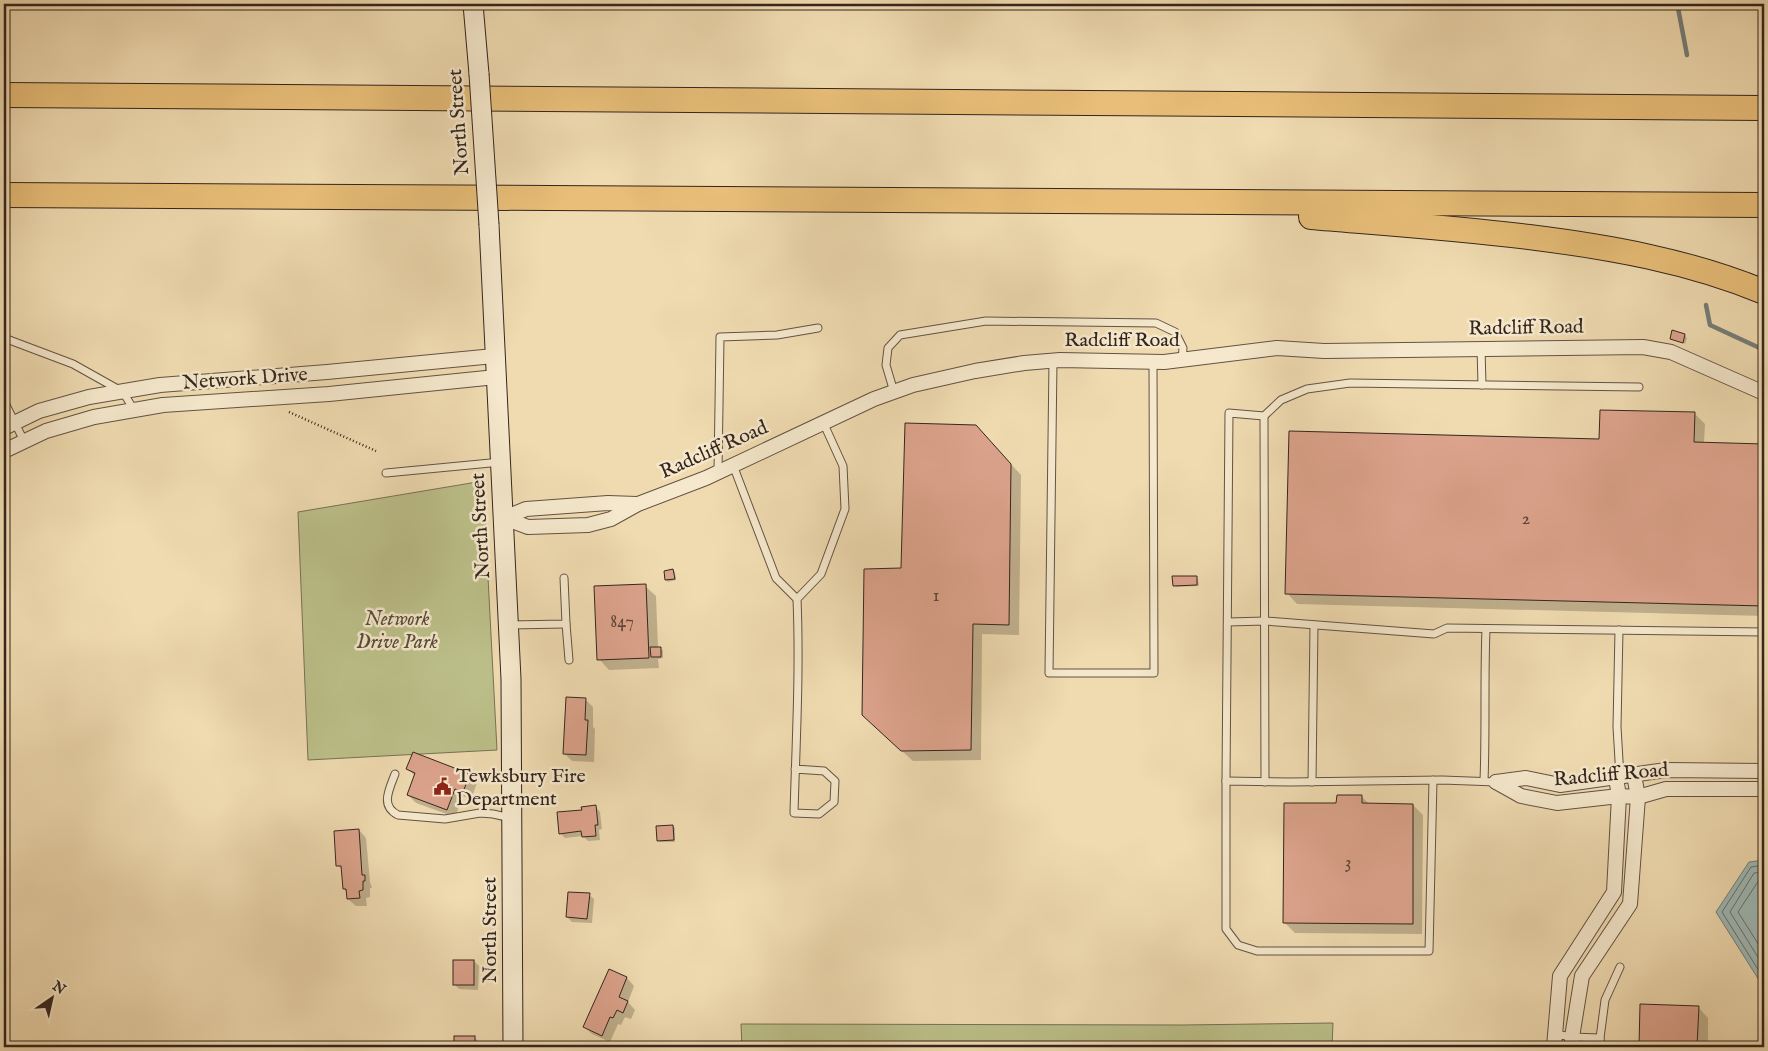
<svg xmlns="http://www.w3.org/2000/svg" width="1768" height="1051" viewBox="0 0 1768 1051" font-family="'IM FELL English',serif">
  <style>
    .green { fill: #bcc08a; stroke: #787254 }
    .water { fill: #9eb9b6; stroke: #747e79 }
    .shadow { fill: #0003 }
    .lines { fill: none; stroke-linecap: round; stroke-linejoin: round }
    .shore { stroke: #696f6a; stroke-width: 1 }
    .stream { stroke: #747e79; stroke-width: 4.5 }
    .building { fill: #dca38c; stroke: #34251e }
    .service-casing { stroke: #635243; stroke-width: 9 }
    .minor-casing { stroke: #635243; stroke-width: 16 }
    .secondary-casing { stroke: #34251e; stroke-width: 21 }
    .motorway-casing { stroke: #34251e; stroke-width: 26 }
    .path { stroke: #34251e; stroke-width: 2.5; stroke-dasharray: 1 2.5; stroke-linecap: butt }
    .service { stroke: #f5e8cc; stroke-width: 7 }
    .minor { stroke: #f5e8cc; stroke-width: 14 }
    .secondary { stroke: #f5e8cc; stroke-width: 19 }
    .motorway { stroke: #e8be78; stroke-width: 24 }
    .secondary-bridge-casing { stroke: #34251e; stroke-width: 21; stroke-linecap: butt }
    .secondary-bridge { stroke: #f5e8cc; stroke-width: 19 }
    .labels { text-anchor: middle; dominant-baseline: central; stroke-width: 5; stroke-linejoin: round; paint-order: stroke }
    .number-label { font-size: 18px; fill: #5e443a }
    .street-label { font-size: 20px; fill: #34251e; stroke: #f5e8cc }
    .park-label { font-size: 20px; font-style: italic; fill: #564c39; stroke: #f5e8cc }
    .poi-label { font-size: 20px; fill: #34251e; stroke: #f5e8cc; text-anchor: start }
  </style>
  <rect width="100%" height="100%" fill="#f0dbb1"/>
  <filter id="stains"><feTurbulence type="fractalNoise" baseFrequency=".004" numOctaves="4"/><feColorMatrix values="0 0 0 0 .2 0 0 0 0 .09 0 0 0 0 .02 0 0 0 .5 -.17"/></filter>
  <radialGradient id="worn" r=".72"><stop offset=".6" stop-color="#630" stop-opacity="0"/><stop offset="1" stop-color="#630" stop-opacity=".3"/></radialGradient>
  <g class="green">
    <polygon points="483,481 497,750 308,760 298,512"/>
    <polygon points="1333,1023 1332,1047 742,1047 741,1024 1183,1025"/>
  </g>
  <polygon class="water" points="1764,860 1764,988 1716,912 1749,862"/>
  <g class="shadow">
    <polygon points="1685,335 1687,338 1685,344 1671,338"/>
    <polygon points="1694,413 1705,424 1704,443 1764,445 1764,616 1297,604 1287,593 1600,440"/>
    <polygon points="986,437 1021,475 1019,635 982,634 981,760 913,761 874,726 903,569"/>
    <polygon points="673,570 675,572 676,580 668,582 666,580"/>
    <polygon points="1196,577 1198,579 1199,586 1176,587 1174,585"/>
    <polygon points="645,586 656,596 658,648 663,650 663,658 658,659 659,668 609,670 599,659"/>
    <polygon points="586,700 593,707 593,727 595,729 594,762 572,761 565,754"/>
    <polygon points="408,769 470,775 477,783 471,799 463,796 455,817 416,803 408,795 415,776"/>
    <polygon points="1361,796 1369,804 1413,805 1423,815 1422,934 1295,933 1284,922 1338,804"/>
    <polygon points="596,807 600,812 602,829 599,830 600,840 588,841 583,836 565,838 560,833 583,811"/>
    <polygon points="673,826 675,828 675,842 660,842 658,840"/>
    <polygon points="359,830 366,838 370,882 372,888 370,888 370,897 366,898 367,906 356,906 348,899 348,893 344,889 343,870 338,865"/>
    <polygon points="589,895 594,899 592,923 572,922 567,917"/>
    <polygon points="474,961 479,966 478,990 459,989 454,984"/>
    <polygon points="609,971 627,978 634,986 628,1002 635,1010 631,1019 625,1017 621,1025 618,1024 610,1042 592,1034 585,1027"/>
    <polygon points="1642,1005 1698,1007 1708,1018 1708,1047 1640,1047"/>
    <polygon points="455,1037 474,1037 479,1042 479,1047 455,1047"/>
  </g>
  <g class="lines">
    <g class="shore">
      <polyline points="1764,865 1751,867 1722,912 1764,979"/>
      <polyline points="1764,872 1754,873 1730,912 1764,967"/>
      <polyline points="1764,879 1759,880 1738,912 1764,953"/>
    </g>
    <g class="stream">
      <polyline points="1678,8 1687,55"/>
      <polyline points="1706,305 1710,325 1764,350"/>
    </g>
  </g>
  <g class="building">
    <polygon points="1672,330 1685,334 1683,343 1670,339"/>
    <polygon points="1600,410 1695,412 1694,442 1764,444 1764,606 1285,594 1289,431 1599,439"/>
    <polygon points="905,423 976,425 1011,464 1009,625 973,624 971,750 901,751 862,715 864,569 901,568"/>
    <polygon points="673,569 675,579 665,580 664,571"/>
    <polygon points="1172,576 1197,576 1197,585 1173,586"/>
    <polygon points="646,584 649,658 597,660 594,586"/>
    <polygon points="650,647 661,647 661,657 651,657"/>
    <polygon points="566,697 586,698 585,720 588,720 586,755 563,754"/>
    <polygon points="413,752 470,774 463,792 455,789 447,810 407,795 415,773 406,769"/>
    <polygon points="1337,795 1362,795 1362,803 1413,804 1413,924 1283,923 1284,803 1336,803"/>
    <polygon points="596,805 598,825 595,825 596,836 582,837 581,831 559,834 557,812 582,810 581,807"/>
    <polygon points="673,825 674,840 657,841 656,826"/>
    <polygon points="359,829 362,875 365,875 365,881 363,881 363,890 359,891 360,898 347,899 346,889 343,889 341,866 336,866 334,831"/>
    <polygon points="568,892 590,893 587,919 566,917"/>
    <rect x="453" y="960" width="21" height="25"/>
    <polygon points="609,969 627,977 619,997 628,1001 623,1013 617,1010 613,1018 610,1017 602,1036 583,1027"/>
    <polygon points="1640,1004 1699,1006 1697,1047 1639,1047"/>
    <rect x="454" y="1036" width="21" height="11"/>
  </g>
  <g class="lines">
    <defs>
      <g id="service">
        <polyline points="4,338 73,364 123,392 134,410"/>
        <polyline points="1481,348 1482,385"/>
        <polyline points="1053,361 1049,673 1154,673 1153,362"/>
        <polyline points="894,392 886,365 888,348 900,335 986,321 1156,323 1175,332 1183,348 1182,361"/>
        <polyline points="4,401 24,441"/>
        <polyline points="1264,416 1265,782"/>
        <polyline points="733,465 776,578 797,599"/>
        <polyline points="718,472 720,337 777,335 818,328"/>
        <polyline points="386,473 501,462"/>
        <polyline points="1228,622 1265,621 1434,634 1447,628 1764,632"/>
        <polyline points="566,624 569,660"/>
        <polyline points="509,625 566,624 564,578"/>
        <polyline points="1619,630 1617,727 1620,777"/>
        <path d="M795,769L824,771L835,781L834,802L819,814L794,813C796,742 800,670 797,599L821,574L845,509L843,466L823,422"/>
        <path d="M395,774C389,790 380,806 398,815L445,819L480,813L493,814L511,818"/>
        <polyline points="1433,780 1429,951 1257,951 1238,945 1226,929 1226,781 1290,782 1442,780 1496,782"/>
        <polyline points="1226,781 1229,413 1264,416 1281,400 1307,389 1350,383 1639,387"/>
        <path d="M1484,781C1486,730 1484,679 1486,629"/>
        <polyline points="1312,782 1314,625"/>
        <polyline points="1555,1034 1572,1037 1600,1038 1601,1047"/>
        <polyline points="1600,1038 1605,1000 1620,967"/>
      </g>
      <g id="minor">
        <polyline points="4,428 39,411 89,397 160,385 327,372 494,356"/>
        <polyline points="4,451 46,431 94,417 163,405 329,394 496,377"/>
        <polyline points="504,518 528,527 588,525 611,519 638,504 706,478 874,399 913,385 975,371 1024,363 1060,360 1164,362 1277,348 1324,351 1643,347 1671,352 1764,393"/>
        <polyline points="504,518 526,509 608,503 637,504"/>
        <polyline points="1496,782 1521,796 1557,803 1619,796 1638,797 1666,789 1764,789"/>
        <polyline points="1496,782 1526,778 1560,785 1666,770 1764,771"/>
        <polyline points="1554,1047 1560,976 1614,892 1619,796 1616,778"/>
        <polyline points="1572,1047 1572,1037 1582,976 1630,904 1638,797 1634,775"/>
      </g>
      <g id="secondary">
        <polyline points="473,4 479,74"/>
        <polyline points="489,225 511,679 513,1047"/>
      </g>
      <g id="motorway">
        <polyline points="4,95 1764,108"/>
        <polyline points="4,195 1764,205"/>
        <path d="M1311,217C1383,223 1456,228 1529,237C1609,247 1689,261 1764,292"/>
      </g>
    </defs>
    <use href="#service" class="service-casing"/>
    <use href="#minor" class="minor-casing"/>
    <use href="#secondary" class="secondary-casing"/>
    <use href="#motorway" class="motorway-casing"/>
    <polyline class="path" points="289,412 376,451"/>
    <use href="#service" class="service"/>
    <use href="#minor" class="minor"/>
    <use href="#secondary" class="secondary"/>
    <use href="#motorway" class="motorway"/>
    <defs>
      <polyline id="secondary-bridge" points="479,74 489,225"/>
    </defs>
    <use href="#secondary-bridge" class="secondary-bridge-casing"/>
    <use href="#secondary-bridge" class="secondary-bridge"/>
  </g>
  <defs>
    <symbol id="civic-bare" viewBox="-9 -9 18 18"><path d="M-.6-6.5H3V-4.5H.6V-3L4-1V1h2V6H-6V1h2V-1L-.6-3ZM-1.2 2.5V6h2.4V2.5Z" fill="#8f2418" stroke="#f5e8cc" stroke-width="2.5" paint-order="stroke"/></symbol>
  </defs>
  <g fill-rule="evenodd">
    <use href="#civic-bare" x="430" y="774" width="25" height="25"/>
  </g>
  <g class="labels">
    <g class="number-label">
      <text x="1526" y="519">2</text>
      <text x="936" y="596">1</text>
      <text x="622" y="622">847</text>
      <text x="1348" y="863">3</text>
    </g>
    <g class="street-label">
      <text transform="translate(459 122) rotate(-94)">North Street</text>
      <text transform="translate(1526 328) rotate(-1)">Radcliff Road</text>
      <text x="1122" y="340">Radcliff Road</text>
      <text transform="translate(245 379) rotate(-4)">Network Drive</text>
      <text transform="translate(714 450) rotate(-24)">Radcliff Road</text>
      <text transform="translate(481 526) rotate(-93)">North Street</text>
      <text transform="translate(1611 775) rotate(-5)">Radcliff Road</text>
      <text transform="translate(490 930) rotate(-90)">North Street</text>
    </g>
    <g class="park-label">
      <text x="397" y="619">Network<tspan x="397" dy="23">Drive Park</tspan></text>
    </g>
    <g class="poi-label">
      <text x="456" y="776">Tewksbury Fire<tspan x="456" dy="23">Department</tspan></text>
    </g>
  </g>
  <rect width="1768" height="1051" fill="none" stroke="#f0dbb1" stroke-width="20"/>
  <rect x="5" y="5" width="1758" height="1041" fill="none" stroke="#34251e" stroke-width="2.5"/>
  <rect x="10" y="10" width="1748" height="1031" fill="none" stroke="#34251e"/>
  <g transform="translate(52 998) rotate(34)" stroke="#f5e8cc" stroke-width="4" paint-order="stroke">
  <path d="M0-4L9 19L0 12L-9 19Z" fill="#34251e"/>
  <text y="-8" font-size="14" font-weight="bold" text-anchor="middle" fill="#34251e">N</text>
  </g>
  <rect width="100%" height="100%" filter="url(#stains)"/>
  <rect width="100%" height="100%" fill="url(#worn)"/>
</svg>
